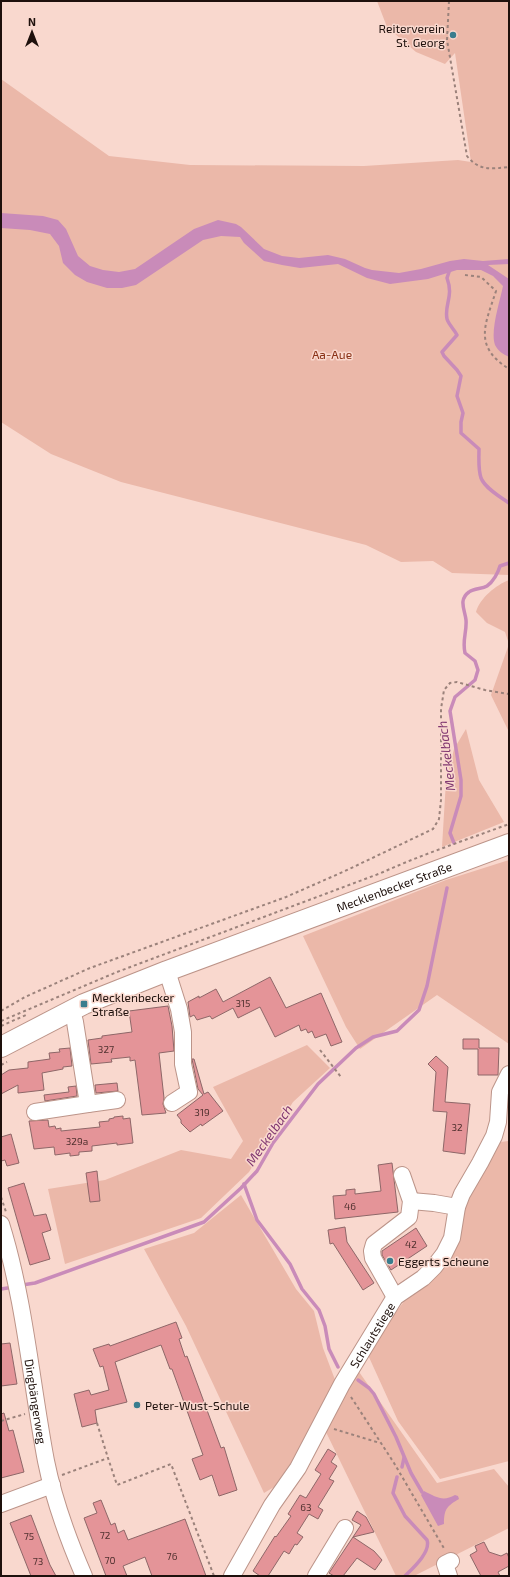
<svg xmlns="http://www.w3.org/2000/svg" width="510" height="1577" viewBox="0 0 510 1577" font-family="'Exo 2',sans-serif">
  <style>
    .green { fill: #ebb8a9 }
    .water { fill: #c98bb9 }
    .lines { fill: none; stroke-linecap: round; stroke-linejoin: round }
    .stream { stroke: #c98bb9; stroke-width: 3.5 }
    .building { fill: #e49498; stroke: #8e6768 }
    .minor-casing { stroke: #bc9489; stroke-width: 18 }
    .major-casing { stroke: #bc9489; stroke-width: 22 }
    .path { stroke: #9b827b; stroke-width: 2; stroke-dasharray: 3 3; stroke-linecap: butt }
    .minor { stroke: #fff; stroke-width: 16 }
    .major { stroke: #fff; stroke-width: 20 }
    .poi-dot { fill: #3a7d8e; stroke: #f9d8ce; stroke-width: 1.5 }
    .labels { text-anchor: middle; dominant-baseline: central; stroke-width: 3; stroke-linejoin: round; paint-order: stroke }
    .number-label { font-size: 10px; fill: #50312f }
    .poi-label { font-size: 12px; fill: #1e100c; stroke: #f9d8ce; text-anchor: start }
    .park-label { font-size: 12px; fill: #8a3217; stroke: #f9d8ce }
    .street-label { font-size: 12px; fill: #1e100c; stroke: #f9d8ce }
    .water-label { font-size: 13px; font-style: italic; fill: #7f356f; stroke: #f9d8ce }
  </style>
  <rect width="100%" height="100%" fill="#f9d8ce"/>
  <g class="green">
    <polygon points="377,1 509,1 509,575 452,573 433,561 401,562 366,545 121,482 51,454 1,422 1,79 109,156 190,165 364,166 458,160 471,162 455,53 445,64 416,52 387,27"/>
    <path d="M509,580V732L491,695L509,644L505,632L487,623L476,612C480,598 496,585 509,580Z"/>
    <polygon points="466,729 479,780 504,822 442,847 446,781 454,749"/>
    <polygon points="509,860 509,1044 437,995 360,1049 346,1027 303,936 446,880"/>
    <polygon points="307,1045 330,1068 293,1102 249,1172 201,1218 65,1264 48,1189 105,1180 181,1150 231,1159 243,1141 213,1087"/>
    <polygon points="508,1141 509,1142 509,1461 440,1479 398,1421 368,1355 388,1323 405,1300 426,1285 442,1270 455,1248 465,1209 473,1191 495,1149 501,1142"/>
    <polygon points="241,1195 296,1289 314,1311 323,1348 337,1385 319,1423 274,1487 264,1493 186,1326 144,1249 194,1233"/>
    <polygon points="357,1369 437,1483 494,1469 509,1487 509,1528 414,1576 396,1576 325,1430"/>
  </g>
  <g class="water">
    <path d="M1,213L43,216L58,220L66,229L78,256L90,266L103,270L119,272L135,269L194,229L218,220L236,224L241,227L264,249L282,256L299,258L328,255L345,259L365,268L372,270L399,273L421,269L450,261L464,259L483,261L509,259V264L488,265L509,279V357C503,354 498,351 495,345C490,331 500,301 503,286L493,276L481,270H457L428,279L390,284L367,278L338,264L300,268L282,265L264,261L244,243L240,237L221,236L203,240L136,285L122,288H107L87,282L75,275L63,263L59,246L50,234L30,230L1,228Z"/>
    <path d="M424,1491C436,1497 443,1502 455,1495L458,1496L459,1499C447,1506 444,1509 444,1524L438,1526L421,1495Z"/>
  </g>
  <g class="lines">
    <g class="stream">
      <path d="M450,269L447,278C454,297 444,304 447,319C449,325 454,329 457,335L442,352L444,356L457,370L461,376L457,396L463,413L461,422V433L479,449C479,458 478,469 481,478C485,488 500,497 509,503"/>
      <path d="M454,843L450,833L461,796V780L450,711L455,697L475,680L478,670L475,661L465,653C462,640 467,632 466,620C465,610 458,600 469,592C474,588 482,589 487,586C493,582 498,573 500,566L509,563"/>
      <polyline points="244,1184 257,1220 290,1264 302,1289 319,1310 325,1326 329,1349 338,1367"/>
      <polyline points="22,1285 35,1283 204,1222 241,1188 257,1171 273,1143 318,1084 356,1048 373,1037 397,1031 419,1010 427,986 447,888"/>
      <polyline points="1,1289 14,1287"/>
      <polyline points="358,1380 369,1388 374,1394 396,1437 411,1473 422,1492"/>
      <polyline points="402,1467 404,1458"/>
      <path d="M397,1477L393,1493L405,1516L427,1540C431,1552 413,1568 405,1576"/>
    </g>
  </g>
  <g class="building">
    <polygon points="270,977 286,1008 321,993 342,1042 331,1046 326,1034 315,1038 312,1031 308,1033 306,1029 301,1031 299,1025 275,1037 260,1007 238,1018 233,1008 212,1019 210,1016 197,1020 194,1015 190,1017 188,1002 199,996 199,998 216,989 223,1002"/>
    <polygon points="168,1006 172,1026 174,1051 159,1053 164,1098 163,1104 166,1113 142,1115 135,1060 130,1061 130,1057 111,1059 112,1062 91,1064 88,1040 102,1038 102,1036 132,1032 129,1011"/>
    <polygon points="463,1039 479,1039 479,1048 499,1048 498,1075 478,1075 478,1049 463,1049"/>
    <polygon points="70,1048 72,1066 63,1067 63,1069 42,1073 44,1090 18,1093 18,1085 1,1094 1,1075 9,1070 28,1068 28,1062 50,1059 49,1053 60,1052 59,1049"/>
    <polygon points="436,1056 448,1067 445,1102 470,1104 465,1154 443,1151 447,1112 433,1111 436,1072 428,1064"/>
    <polygon points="192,1059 194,1059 204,1094 208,1092 223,1111 202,1126 201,1124 190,1132 181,1123 181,1120 177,1115 203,1095 198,1089"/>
    <polygon points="117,1083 118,1091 96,1093 95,1085"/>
    <polygon points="76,1086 77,1096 45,1101 44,1095 69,1092 68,1087"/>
    <polygon points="123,1116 123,1119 130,1118 133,1143 117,1145 117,1143 92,1146 92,1151 79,1152 79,1155 70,1156 70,1153 55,1155 54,1147 34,1149 29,1121 48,1120 49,1127 55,1126 56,1129 61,1128 61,1131 100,1127 99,1122 109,1121 109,1119 114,1118 114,1117"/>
    <polygon points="11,1134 19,1163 7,1166 5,1160 1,1161 1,1137"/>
    <polygon points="392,1163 398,1212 335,1219 333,1196 346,1195 346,1190 355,1189 355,1194 381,1191 378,1165"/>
    <polygon points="97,1171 100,1201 90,1202 86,1173"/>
    <polygon points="24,1183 34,1216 46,1214 51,1230 42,1233 50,1259 30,1265 8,1188"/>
    <polygon points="345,1227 347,1242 374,1283 363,1290 333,1243 330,1244 328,1230"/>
    <polygon points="416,1228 427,1246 391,1270 382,1255 382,1251"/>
    <polygon points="176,1322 182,1338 179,1339 185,1357 187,1356 221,1448 224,1447 237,1490 219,1496 212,1475 200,1480 192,1459 203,1455 172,1369 170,1369 161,1345 115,1362 127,1402 95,1410 97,1423 82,1427 74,1394 89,1390 91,1395 109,1390 103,1366 100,1367 93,1349 109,1344 110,1346"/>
    <polygon points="10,1343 17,1384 1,1386 1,1344"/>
    <polygon points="4,1413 9,1431 13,1430 24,1472 1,1478 1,1414"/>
    <polygon points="328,1449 336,1454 331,1462 337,1466 329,1479 334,1481 318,1507 323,1510 318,1519 309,1514 297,1533 303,1537 297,1545 295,1544 289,1554 284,1551 268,1576 260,1576 253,1571 275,1536 276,1537 291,1516 288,1514 300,1495 306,1498 321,1474 315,1470"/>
    <polygon points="101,1500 111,1525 115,1523 118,1533 124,1530 128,1540 185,1519 206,1576 152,1576 145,1557 123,1566 127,1576 106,1576 84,1518 97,1513 93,1503"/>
    <polygon points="357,1511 366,1517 374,1532 353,1537 361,1525 352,1520"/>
    <polygon points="31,1515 50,1565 56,1576 31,1576 10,1523"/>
    <polygon points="353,1537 374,1551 382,1560 375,1570 357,1558 343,1576 334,1576 329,1573"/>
    <polygon points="484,1542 489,1552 501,1556 507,1553 509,1558 509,1566 498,1572 500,1576 481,1576 470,1555 477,1551 475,1546"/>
  </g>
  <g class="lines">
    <defs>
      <g id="minor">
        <polyline points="167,971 179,1009 183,1032 183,1064 189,1092 172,1103"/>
        <polyline points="72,1010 75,1022 88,1104 117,1100"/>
        <polyline points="35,1112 88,1104"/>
        <polyline points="411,1201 434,1203 457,1207"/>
        <path id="s1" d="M1,1224C25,1301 31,1382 46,1461C54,1501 68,1539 84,1576"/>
        <polyline points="395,1297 373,1258 372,1251 374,1244 409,1217 411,1201 402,1175"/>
        <polyline points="1,1504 52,1485"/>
        <path id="s2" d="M232,1576L272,1505L298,1468L342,1384L395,1297L423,1278L434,1267L444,1254L452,1238L457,1207L462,1194L480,1163L494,1136L498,1122L500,1092L509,1074"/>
        <polyline points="316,1576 345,1528"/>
        <polyline points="449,1576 445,1564 451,1561"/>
      </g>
      <g id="major">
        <path id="s3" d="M1,1047L84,1004L167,971L509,844"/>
      </g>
    </defs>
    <use href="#minor" class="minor-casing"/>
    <use href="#major" class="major-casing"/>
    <g class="path">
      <path d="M449,1L447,40L467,156C479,171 491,169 509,167"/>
      <path d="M465,275L481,277L496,291C485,325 473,346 509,369"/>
      <polyline points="1,1011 25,997 90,968 286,897 345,871 433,829 439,819 441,800 441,709 444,690 450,683 457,682 485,690 509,694"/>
      <path d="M1,1021L117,972L381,873C423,854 466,840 509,824"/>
      <polyline points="1,1026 26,1015"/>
      <polyline points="320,1050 341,1077"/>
      <polyline points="1,1065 7,1062"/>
      <polyline points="1,1197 6,1212"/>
      <polyline points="351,1397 394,1463 445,1550"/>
      <polyline points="1,1421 25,1414"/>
      <polyline points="97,1423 108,1458"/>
      <polyline points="334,1429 380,1443"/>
      <polyline points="62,1475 108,1458 117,1485 171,1464 214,1576"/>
    </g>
    <use href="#minor" class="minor"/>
    <use href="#major" class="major"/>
  </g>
  <g class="poi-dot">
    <circle cx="453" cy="35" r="4"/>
    <rect x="80" y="1000" width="8" height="8" rx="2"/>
    <circle cx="390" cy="1261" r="4"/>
    <circle cx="137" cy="1405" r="4"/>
  </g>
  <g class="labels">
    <g class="number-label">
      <text x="243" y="1003">315</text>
      <text x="106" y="1049">327</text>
      <text x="202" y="1112">319</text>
      <text x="457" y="1127">32</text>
      <text x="77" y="1141">329a</text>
      <text x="350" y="1206">46</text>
      <text x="411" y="1244">42</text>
      <text x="306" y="1507">63</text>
      <text x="105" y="1535">72</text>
      <text x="29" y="1536">75</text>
      <text x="172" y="1556">76</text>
      <text x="110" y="1560">70</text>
      <text x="38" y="1561">73</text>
    </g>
    <g class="poi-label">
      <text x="445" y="28" text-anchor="end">Reiterverein<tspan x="445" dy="14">St. Georg</tspan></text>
      <text x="92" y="997">Mecklenbecker<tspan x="92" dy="14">Straße</tspan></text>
      <text x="398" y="1261">Eggerts Scheune</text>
      <text x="145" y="1405">Peter-Wust-Schule</text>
    </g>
    <g class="park-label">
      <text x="332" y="354">Aa-Aue</text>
    </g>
    <g class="street-label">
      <text stroke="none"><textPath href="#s3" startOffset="425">Mecklenbecker Straße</textPath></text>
      <text stroke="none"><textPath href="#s2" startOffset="279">Schlautstiege</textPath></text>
      <text stroke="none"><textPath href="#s1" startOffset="181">Dingbängerweg</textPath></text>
    </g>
    <g class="water-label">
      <text transform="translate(446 756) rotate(-97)">Meckelbach</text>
      <text transform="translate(269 1135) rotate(-55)">Meckelbach</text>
    </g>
  </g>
  <rect width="510" height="1577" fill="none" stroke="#1e100c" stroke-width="4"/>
  <g transform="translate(32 32)" stroke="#f9d8ce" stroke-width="3" paint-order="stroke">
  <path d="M0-3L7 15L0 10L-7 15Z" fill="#1e100c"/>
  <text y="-6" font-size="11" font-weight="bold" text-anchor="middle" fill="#1e100c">N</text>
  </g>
</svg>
